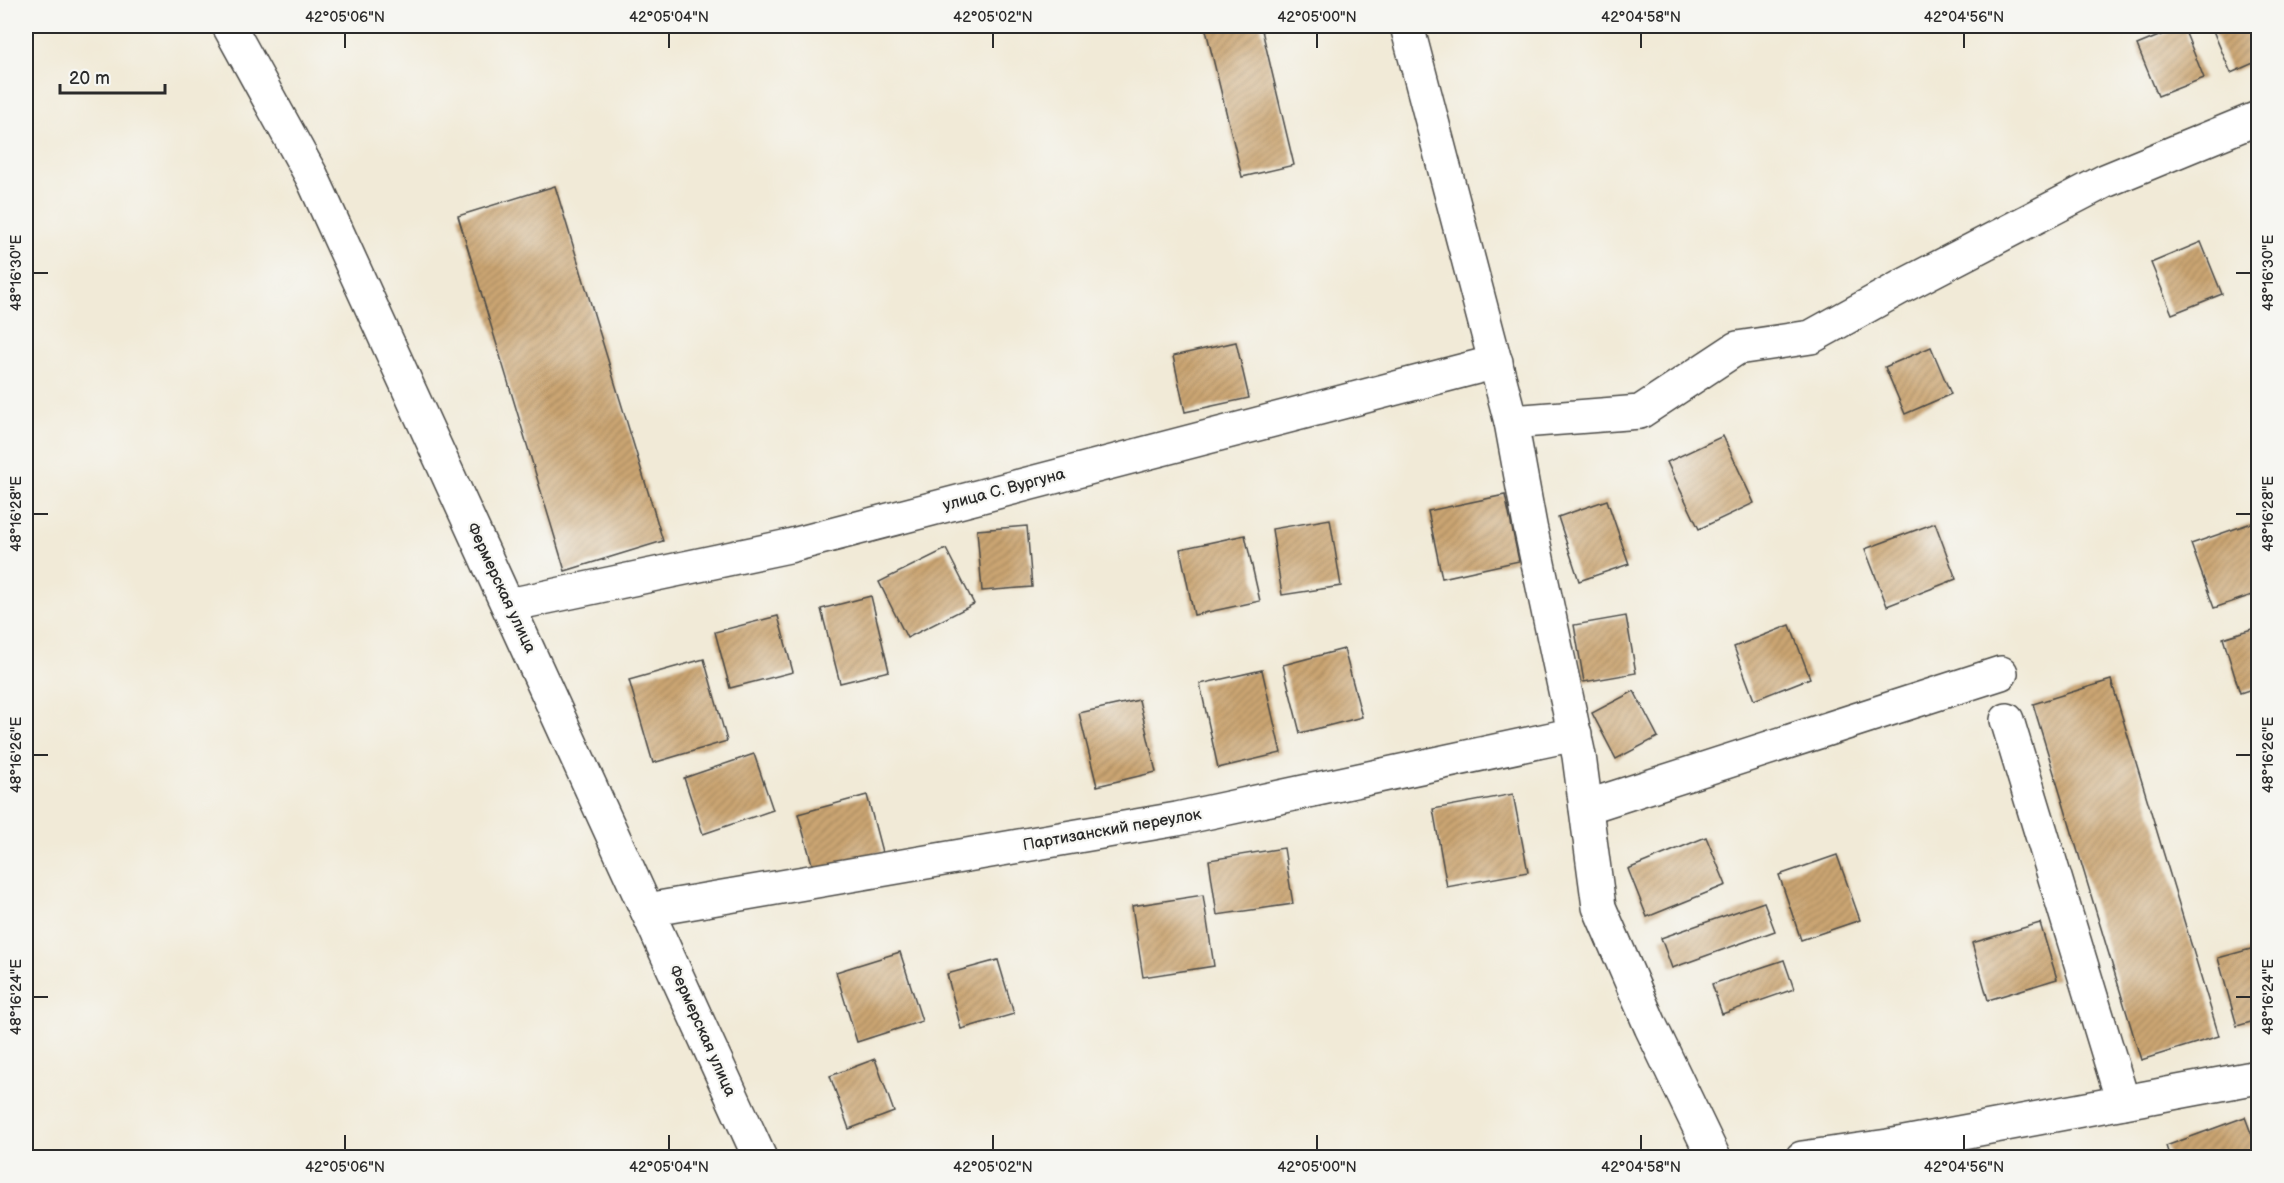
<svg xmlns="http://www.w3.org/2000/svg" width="2284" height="1183" viewBox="0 0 2284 1183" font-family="'Balsamiq Sans',sans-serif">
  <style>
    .building { fill: url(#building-hatch) }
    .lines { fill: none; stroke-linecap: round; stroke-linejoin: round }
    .minor-casing { stroke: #494845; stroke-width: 36 }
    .minor { stroke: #fff; stroke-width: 33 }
    .ticks { fill: none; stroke: #2b2b2b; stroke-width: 2 }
    .labels { text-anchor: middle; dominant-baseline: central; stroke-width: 4.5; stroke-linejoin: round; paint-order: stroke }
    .street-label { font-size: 16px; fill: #2b2b2b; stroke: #f6f6f2 }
    .neatline { fill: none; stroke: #2b2b2b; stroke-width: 2 }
    .ticks-label { font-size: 15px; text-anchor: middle; fill: #2b2b2b }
  </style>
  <defs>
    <pattern id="building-hatch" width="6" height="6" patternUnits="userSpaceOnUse" patternTransform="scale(1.5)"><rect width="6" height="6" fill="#cba572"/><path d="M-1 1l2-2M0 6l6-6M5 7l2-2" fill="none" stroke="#a5875e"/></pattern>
  </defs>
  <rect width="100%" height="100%" fill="#f6f6f2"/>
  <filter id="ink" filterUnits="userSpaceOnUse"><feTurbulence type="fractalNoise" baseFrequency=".0167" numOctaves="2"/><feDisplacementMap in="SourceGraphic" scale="12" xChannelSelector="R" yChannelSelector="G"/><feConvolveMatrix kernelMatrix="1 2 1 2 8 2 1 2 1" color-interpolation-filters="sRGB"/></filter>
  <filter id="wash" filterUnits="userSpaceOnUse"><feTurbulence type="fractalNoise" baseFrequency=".008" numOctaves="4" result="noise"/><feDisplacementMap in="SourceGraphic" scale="24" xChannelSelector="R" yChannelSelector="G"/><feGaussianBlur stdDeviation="1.35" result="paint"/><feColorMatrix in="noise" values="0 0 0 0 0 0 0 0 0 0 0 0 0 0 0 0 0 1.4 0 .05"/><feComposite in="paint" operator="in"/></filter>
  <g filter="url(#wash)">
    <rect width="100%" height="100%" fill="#f1ead7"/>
    <g id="blocks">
      <g class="building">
        <polygon points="1205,26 1261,26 1294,165 1242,177"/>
        <polygon points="2183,26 2204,78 2158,96 2137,45"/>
        <polygon points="2211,26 2258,26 2258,61 2231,73"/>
        <polygon points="555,186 663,541 565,571 458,216"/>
        <polygon points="2201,242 2222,294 2172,314 2151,263"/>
        <polygon points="1236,342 1249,398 1185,412 1173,356"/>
        <polygon points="1931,347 1951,394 1905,414 1885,367"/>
        <polygon points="1723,436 1754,503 1699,529 1667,462"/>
        <polygon points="1505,495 1519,561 1442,578 1428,511"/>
        <polygon points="1607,500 1629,564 1579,581 1558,517"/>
        <polygon points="1330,519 1341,586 1282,595 1272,529"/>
        <polygon points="2257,521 2258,593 2214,608 2191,544"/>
        <polygon points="1935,523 1956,579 1887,606 1865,549"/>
        <polygon points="1027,526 1032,587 982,591 977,530"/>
        <polygon points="1245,535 1260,601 1194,615 1180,549"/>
        <polygon points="946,549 974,604 907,638 879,582"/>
        <polygon points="871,596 889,671 840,683 821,609"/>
        <polygon points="778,616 793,672 730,688 715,632"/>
        <polygon points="1626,616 1636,673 1584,682 1574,625"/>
        <polygon points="1790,625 1810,678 1754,700 1734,647"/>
        <polygon points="2258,627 2258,687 2240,693 2223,638"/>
        <polygon points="1344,649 1362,717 1300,733 1283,665"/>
        <polygon points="704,659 727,741 653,763 629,680"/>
        <polygon points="1262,670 1281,753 1218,768 1200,684"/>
        <polygon points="2111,680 2219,1036 2141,1060 2033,704"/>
        <polygon points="1634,691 1658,737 1616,759 1592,713"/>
        <polygon points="1139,700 1156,772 1097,786 1079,713"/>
        <polygon points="754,754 773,810 703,834 684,778"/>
        <polygon points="1513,794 1528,872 1447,887 1433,809"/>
        <polygon points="867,795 882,852 814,871 798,814"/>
        <polygon points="1706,837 1726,885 1647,917 1628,869"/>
        <polygon points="1284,848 1293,904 1217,915 1209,860"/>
        <polygon points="1837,855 1860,920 1801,940 1779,875"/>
        <polygon points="1203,895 1214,966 1143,977 1132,906"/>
        <polygon points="1764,902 1775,931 1672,968 1661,938"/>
        <polygon points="2040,923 2057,979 1988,1000 1972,943"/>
        <polygon points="2258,947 2258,1020 2237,1026 2218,958"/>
        <polygon points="900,952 922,1021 857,1042 836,972"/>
        <polygon points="998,960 1014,1014 961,1029 947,974"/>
        <polygon points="1784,960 1794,989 1722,1014 1712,984"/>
        <polygon points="875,1059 894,1112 849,1129 830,1076"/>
        <polygon points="2245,1117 2258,1152 2258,1158 2170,1158 2166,1146"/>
      </g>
    </g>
  </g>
  <g filter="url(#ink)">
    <use href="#blocks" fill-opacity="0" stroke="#494845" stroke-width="1.5"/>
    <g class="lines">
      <defs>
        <g id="minor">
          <polyline points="229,26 312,177 760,1158"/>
          <polyline points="1407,26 1511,422 1530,526 1579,756 1599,907 1651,1027 1714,1158"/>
          <polyline points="1511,422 1640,412 1737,348 1811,337 1903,286 2105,181 2258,118"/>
          <polyline points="509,605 789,546 1496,362"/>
          <polyline points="2007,720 2123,1102"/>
          <polyline points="1586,807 2001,673"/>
          <polyline points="647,910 1177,819 1575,734"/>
          <polyline points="1802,1158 1888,1146 2258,1077"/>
        </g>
      </defs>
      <use href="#minor" class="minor-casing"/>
      <use href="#minor" class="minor"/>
    </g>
  </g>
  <path class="ticks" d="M345,33V48M669,33V48M993,33V48M1317,33V48M1641,33V48M1964,33V48M33,273H48M2236,273H2251M33,514H48M2236,514H2251M33,755H48M2236,755H2251M33,997H48M2236,997H2251M345,1135V1150M669,1135V1150M993,1135V1150M1317,1135V1150M1641,1135V1150M1964,1135V1150"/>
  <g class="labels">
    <g class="street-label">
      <text transform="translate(1004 490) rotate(-15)">улица С. Вургуна</text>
      <text transform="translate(501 588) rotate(65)">Фермерская улица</text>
      <text transform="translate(1112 830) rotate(-10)">Партизанский переулок</text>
      <text transform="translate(702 1031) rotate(66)">Фермерская улица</text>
    </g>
  </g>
  <rect width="2284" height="1183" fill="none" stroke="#f6f6f2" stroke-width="66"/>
  <path d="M60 84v9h105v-9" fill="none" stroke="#2b2b2b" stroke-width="3"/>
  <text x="69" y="84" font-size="18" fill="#2b2b2b" stroke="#f6f6f2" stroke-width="4.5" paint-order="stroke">20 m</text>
  <rect x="33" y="33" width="2218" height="1117" class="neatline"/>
  <g class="ticks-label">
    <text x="345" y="22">42°05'06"N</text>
    <text x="669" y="22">42°05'04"N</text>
    <text x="993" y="22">42°05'02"N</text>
    <text x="1317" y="22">42°05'00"N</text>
    <text x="1641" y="22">42°04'58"N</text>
    <text x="1964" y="22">42°04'56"N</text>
    <text transform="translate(2268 273) rotate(-90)" y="5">48°16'30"E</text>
    <text transform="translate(16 273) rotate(-90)" y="5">48°16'30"E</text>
    <text transform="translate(2268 514) rotate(-90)" y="5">48°16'28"E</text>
    <text transform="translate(16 514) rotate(-90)" y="5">48°16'28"E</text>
    <text transform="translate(2268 755) rotate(-90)" y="5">48°16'26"E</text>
    <text transform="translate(16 755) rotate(-90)" y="5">48°16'26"E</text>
    <text transform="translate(2268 997) rotate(-90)" y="5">48°16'24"E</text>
    <text transform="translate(16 997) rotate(-90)" y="5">48°16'24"E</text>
    <text x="345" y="1172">42°05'06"N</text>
    <text x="669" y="1172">42°05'04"N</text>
    <text x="993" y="1172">42°05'02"N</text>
    <text x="1317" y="1172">42°05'00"N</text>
    <text x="1641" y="1172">42°04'58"N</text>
    <text x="1964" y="1172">42°04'56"N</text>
  </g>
</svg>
